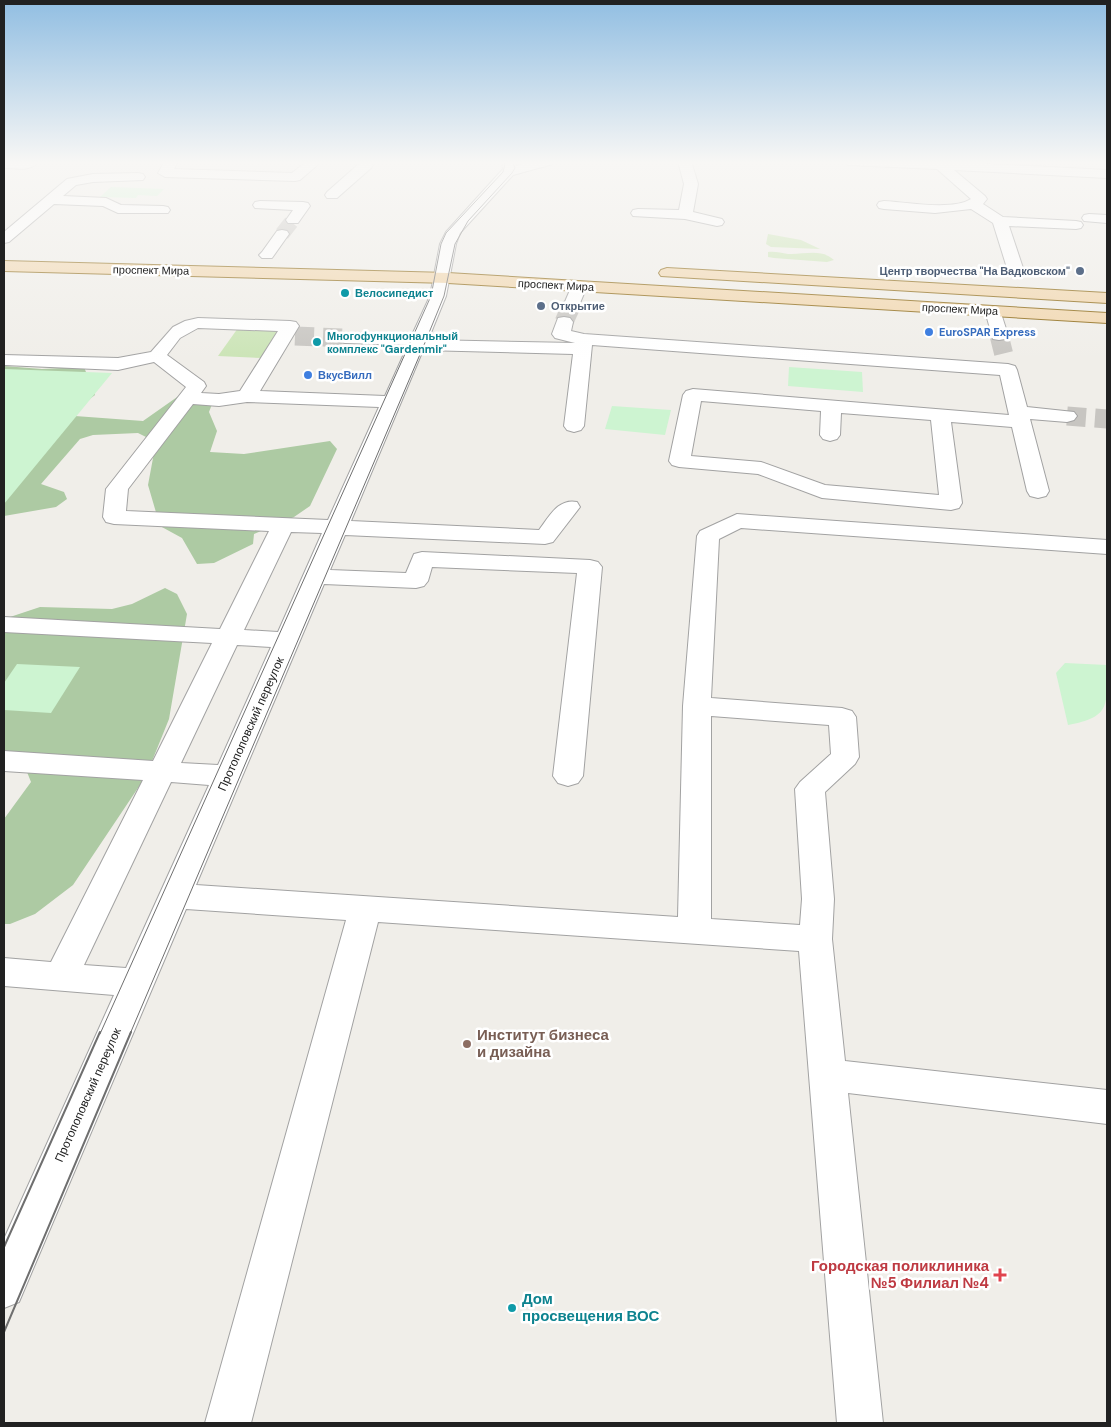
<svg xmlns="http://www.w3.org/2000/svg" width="1111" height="1427" viewBox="0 0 1111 1427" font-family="'DM Sans',sans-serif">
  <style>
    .grass { fill: #cbe4b6 }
    .forest { fill: #adcaa3 }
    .park { fill: #cdf4d1 }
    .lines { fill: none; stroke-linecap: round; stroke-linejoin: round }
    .minor-tunnel-far1 { stroke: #c7c5c1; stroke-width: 15; stroke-dasharray: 15 8; stroke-linecap: butt }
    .minor-tunnel { stroke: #c7c5c1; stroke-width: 19; stroke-dasharray: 19 9; stroke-linecap: butt }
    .minor-casing { stroke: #a2a2a2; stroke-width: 2 }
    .major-casing { stroke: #8c6813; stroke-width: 2 }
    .minor { fill: #fff; fill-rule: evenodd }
    .major { fill: #f1d6ad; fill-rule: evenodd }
    .tram-far1 { stroke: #6f6f6f; stroke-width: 1 }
    .tram { stroke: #6f6f6f; stroke-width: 2 }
    .service-dot { fill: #5c6f8a; stroke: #fff; stroke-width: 2 }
    .culture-dot { fill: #0f9aa8; stroke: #fff; stroke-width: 2 }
    .shop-dot { fill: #3f7fe0; stroke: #fff; stroke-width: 2 }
    .education-dot { fill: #8d6e63; stroke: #fff; stroke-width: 2 }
    .health-dot { fill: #e0444e; stroke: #fff; stroke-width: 2 }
    .labels { text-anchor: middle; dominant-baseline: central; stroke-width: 5; stroke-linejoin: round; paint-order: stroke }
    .far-street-label { font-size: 11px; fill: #212121; stroke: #fff }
    .far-service-label { font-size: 11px; font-weight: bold; fill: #4e5e75; stroke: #fff; text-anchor: end }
    .far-culture-label { font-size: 11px; font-weight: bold; fill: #0d838f; stroke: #fff; text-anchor: start }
    .far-shop-label { font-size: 11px; font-weight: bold; fill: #366cbe; stroke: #fff; text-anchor: start }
    .street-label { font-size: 12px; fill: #212121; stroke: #fff }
    .near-education-label { font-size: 15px; font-weight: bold; fill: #785e54; stroke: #fff; text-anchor: start }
    .near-health-label { font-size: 15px; font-weight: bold; fill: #be3a42; stroke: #fff; text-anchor: end }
    .near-culture-label { font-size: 15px; font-weight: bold; fill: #0d838f; stroke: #fff; text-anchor: start }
  </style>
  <rect width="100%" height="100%" fill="#f0eee9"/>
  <g class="grass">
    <polygon points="768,234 801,240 820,249 771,247 766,244"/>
    <path d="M768,252C775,251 781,253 788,254C804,255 821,248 834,260L827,262L774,258L768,257Z"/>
    <polygon points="238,328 280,329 262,358 218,356"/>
  </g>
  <g class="forest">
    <polygon points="4,366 42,369 84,367 95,395 75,410 75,416 143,421 180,395 194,393 214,399 209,412 217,431 210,452 244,454 330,441 337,449 310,506 294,517 254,534 253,544 214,563 197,564 182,538 160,526 148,485 156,442 138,433 93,435 80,439 41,484 64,492 67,499 56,507 4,516"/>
    <polygon points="165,588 177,594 187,614 169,719 146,776 73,885 35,914 10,924 4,924 4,819 31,782 21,757 4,753 4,619 40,607 112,609 132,604"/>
  </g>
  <g class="park">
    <polygon points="111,187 164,189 157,196 138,195 136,198 100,197"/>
    <polygon points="789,367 862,372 863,392 788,386"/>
    <polygon points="4,369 112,373 4,504"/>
    <polygon points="612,406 671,410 665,435 605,429"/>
    <path d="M1065,663L1107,665C1107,706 1111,717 1068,725L1056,673Z"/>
    <polygon points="17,664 80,667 51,713 4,710 4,683"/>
  </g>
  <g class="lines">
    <polyline class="minor-tunnel-far1" points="282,234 293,220"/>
    <g class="minor-tunnel">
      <polyline points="564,322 572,304"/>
      <polyline points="999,335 1004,355"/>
      <polyline points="295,336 345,338"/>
      <polyline points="1067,416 1107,419"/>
    </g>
    <defs>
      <g id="minor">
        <path d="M4,161H39C32,172 16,168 4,168Z"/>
        <polygon points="165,161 178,161 174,169 292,173 307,161 322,161 300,180 295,181 165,177 158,173"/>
        <polygon points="367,161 373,165 371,168 337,198 327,198 325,195 327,192 361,162"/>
        <path d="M502,161H515L516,166L532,161H554L553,164L513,175L460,233L456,244L446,296L428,340L575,343L555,338L552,334L558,318L564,317L570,318L573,322L571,331L584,334L1008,364L1015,366L1017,370L1027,407L1074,412L1077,416L1074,420L1067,422L1030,419L1049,491L1046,496L1038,498L1030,496L1027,491L1012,427L951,422L962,503L959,508L951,510L822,498L758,474L679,467L672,465L669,461L683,395L686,391L693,389L1009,415L1000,375L592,345L584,426L581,430L574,432L567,430L564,426L573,354L423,350L351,521L539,530C549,517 558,498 577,502L580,507L553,542L545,544L345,535L330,570L406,573L414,554L422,552L590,560L598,562L602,567L583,776L578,783L568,786L558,783L553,776L577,573L432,567L428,581L424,586L416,588L324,584L196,885L678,917L683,706L697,536L700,531L737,514L1107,540V554L741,528L719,539L711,698L842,708L852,711L856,717L859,757L855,764L825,792L834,899L832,939L845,1061L1107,1090V1124L848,1093L883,1423H837L799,951L378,922L251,1423H205L346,920L186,909L19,1302L4,1308V1239L114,995L4,986V958L51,962L143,780L4,771V751L153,761L212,643L4,632V617L220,629L269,531L114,524L106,522L103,517L106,489L186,387L154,362L118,370L4,365V355L118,358L151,352L173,327L185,321L198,318L290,321L296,322L299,326L260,391L385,396L408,345L345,343L339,342L336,338L339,334L345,333L412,335L430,296L440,244L446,232L503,169ZM198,328L278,331L240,391L219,394L201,393L206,386L204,382L167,355L180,338ZM701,401L821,411L820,435L823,439L830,441L837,439L840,435L841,413L931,420L939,495L825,485L761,462L691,456ZM247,402L379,407L328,520L126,511L128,489L193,404L219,406ZM291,532L322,533L278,632L244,630ZM237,645L271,647L218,765L181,763ZM711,716L829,725L831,754L800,782L795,789L802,899L800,925L711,919ZM171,782L209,785L126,968L84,965Z"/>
        <polygon points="678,161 691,161 698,184 693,212 722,219 724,222 722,225 717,226 685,219 633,216 631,213 633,210 638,209 679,210 684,184"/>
        <path d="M842,161H932L1107,170V178L954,170L985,196L987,199L983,204L1003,217L1076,221L1081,222L1083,225L1081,228L1076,229L1009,226L1023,268L1021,271H1009L1007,268L993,223L971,209L935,213L884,209L879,208L877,205L879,202L884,201C906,202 952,211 971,199L937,169L848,165Z"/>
        <polygon points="138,173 143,174 145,177 143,180 93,182 76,185 63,196 106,198 121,205 163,206 168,207 170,210 168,213 118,213 103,206 54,204 9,242 4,243 4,232 67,179 93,174"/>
        <polygon points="260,201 303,202 308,203 310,206 298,223 288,223 286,220 293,210 255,208 253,205 255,202"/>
        <polygon points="1089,214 1107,215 1107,223 1084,221 1082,218 1084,215"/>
        <polygon points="282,230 287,231 289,234 272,258 262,258 259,255 262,252 277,231"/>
        <polygon points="579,281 585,283 587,286 578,308 566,308 564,304 573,283"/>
        <polygon points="993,306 999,307 1008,335 1005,339 999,340 993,339 985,311 987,307"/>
      </g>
      <g id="major">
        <polygon points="4,261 448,273 1107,313 1107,323 448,283 4,271"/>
        <polygon points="667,268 1107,293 1107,303 661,276 659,273 661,270"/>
      </g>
    </defs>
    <use href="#minor" class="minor-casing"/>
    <use href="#major" class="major-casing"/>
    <use href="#minor" class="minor"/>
    <use href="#major" class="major"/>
    <g class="tram-far1">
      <polyline points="100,1034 431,296 441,244 446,233 503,172 505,164 503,161"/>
      <polyline points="130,1034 424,345 444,296 455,244 468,221 512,173 515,168 512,161"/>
    </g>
    <g class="tram">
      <polyline points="4,1247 100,1032"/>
      <polyline points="4,1332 131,1032"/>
    </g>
  </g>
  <linearGradient id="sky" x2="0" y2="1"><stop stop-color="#91bee2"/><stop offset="0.45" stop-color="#f8f7f5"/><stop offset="1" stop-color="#f8f7f5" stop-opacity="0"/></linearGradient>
  <rect width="1111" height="361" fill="url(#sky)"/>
  <g class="service-dot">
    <circle cx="1080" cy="271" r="5"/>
    <circle cx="541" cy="306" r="5"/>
  </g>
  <g class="culture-dot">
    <circle cx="345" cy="293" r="5"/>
    <circle cx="317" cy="342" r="5"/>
    <circle cx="512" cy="1308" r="5"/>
  </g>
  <g class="shop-dot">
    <circle cx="929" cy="332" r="5"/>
    <circle cx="308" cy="375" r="5"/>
  </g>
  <circle class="education-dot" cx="467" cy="1044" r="5"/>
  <path class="health-dot" d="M997.5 1267.5h5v5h5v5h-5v5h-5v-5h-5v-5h5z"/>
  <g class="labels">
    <g class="far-street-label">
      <text transform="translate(151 270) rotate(1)">проспект Мира</text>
      <text transform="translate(556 285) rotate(3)">проспект Мира</text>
      <text transform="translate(960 309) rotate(3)">проспект Мира</text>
    </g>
    <g class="far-service-label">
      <text x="1070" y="271">Центр творчества "На Вадковском"</text>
      <text x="551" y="306" text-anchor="start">Открытие</text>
    </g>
    <g class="far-culture-label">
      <text x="355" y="293">Велосипедист</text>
      <text x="327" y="336">Многофункциональный<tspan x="327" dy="13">комплекс "Gardenmir"</tspan></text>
    </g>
    <g class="far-shop-label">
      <text x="939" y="332">EuroSPAR Express</text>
      <text x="318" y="375">ВкусВилл</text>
    </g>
    <g class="street-label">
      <text transform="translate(251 724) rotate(-66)">Протопоповский переулок</text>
      <text transform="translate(88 1095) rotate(-66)">Протопоповский переулок</text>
    </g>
    <g class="near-education-label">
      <text x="477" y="1035">Институт бизнеса<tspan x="477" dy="17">и дизайна</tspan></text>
    </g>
    <g class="near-health-label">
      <text x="989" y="1266">Городская поликлиника<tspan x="989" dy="17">№5 Филиал №4</tspan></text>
    </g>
    <g class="near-culture-label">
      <text x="522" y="1299">Дом<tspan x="522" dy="17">просвещения ВОС</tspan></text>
    </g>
  </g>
  <rect width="1111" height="1427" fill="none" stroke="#212121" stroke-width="10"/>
</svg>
